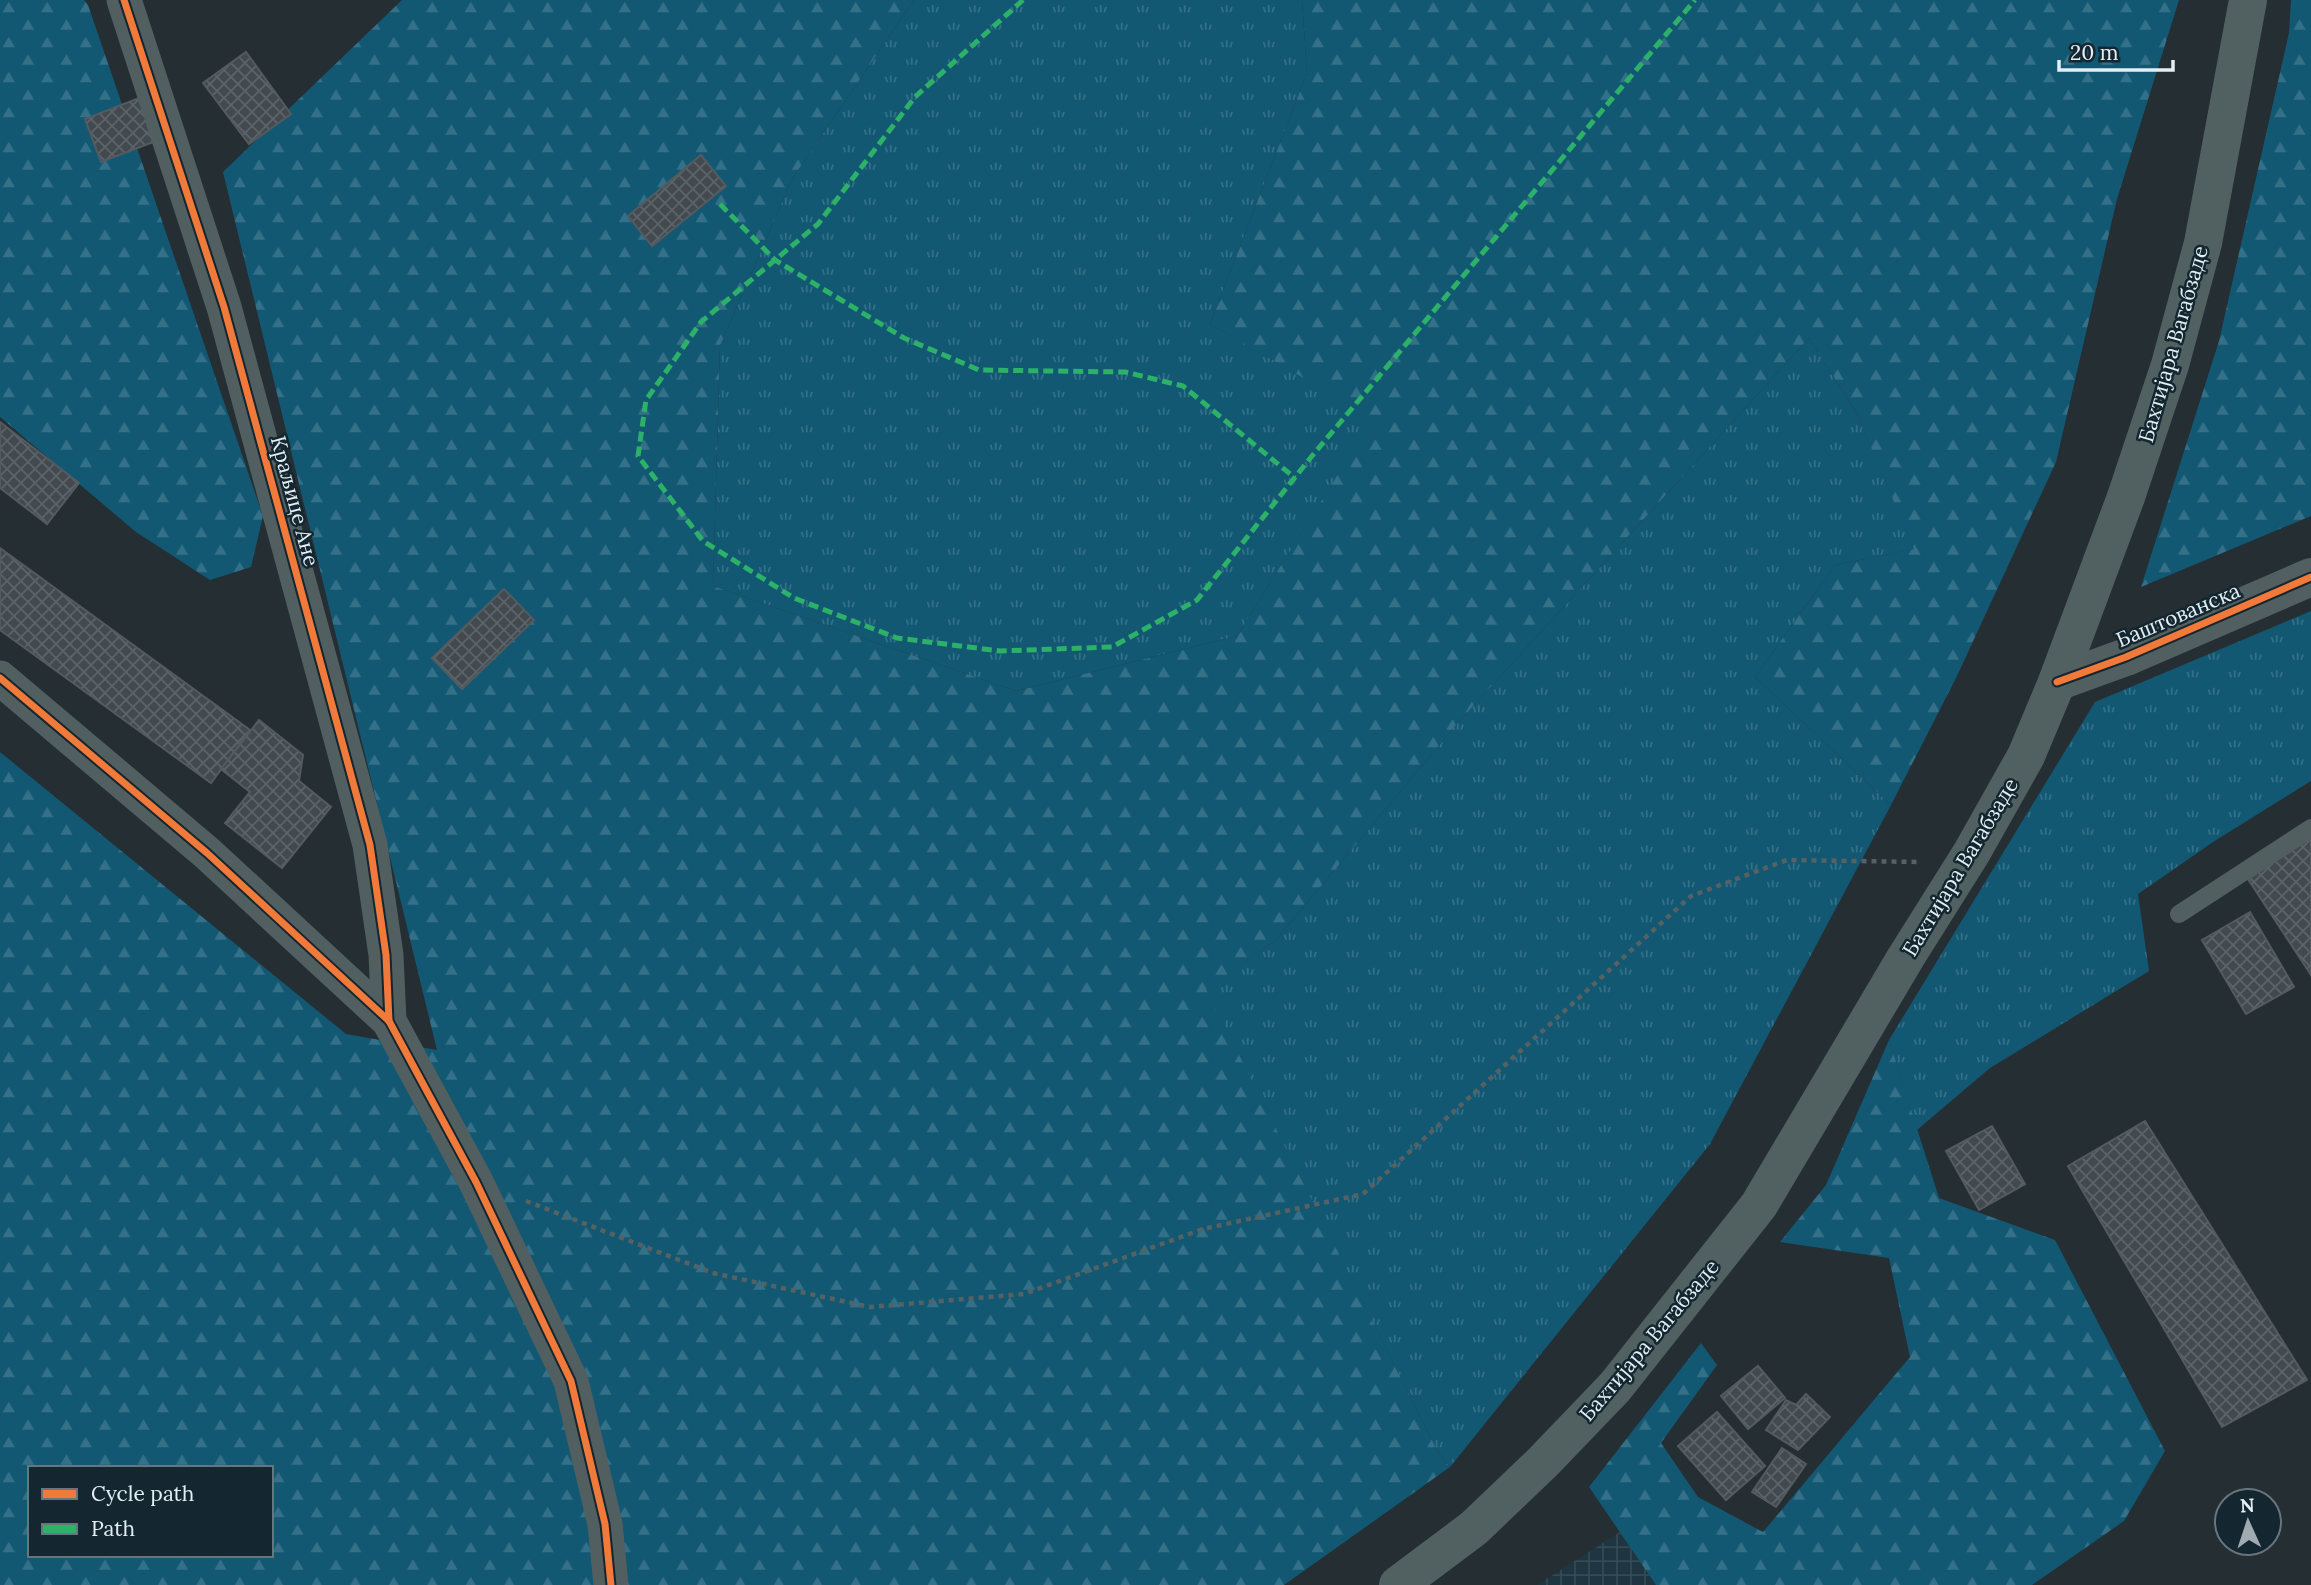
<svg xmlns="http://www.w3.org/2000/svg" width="2311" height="1585" viewBox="0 0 2311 1585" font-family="Lora,serif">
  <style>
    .industrial { fill: url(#industrial-grid) }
    .grass { fill: url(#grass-tufts) }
    .forest { fill: url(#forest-firs); fill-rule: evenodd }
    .building { fill: url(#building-cross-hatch); stroke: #545b60; stroke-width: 2 }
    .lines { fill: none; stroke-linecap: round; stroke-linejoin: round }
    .path { stroke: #566163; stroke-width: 4.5; stroke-dasharray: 5 5; stroke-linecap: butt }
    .service { stroke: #525f60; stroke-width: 18 }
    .minor { stroke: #525f60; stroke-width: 35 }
    .tertiary { stroke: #525f60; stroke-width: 38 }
    .secondary { stroke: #516061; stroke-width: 38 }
    .quiet { stroke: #2db169; stroke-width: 5; stroke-dasharray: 10 5; stroke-linecap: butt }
    .cycleway-casing { stroke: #14262f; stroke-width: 11 }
    .cycleway { stroke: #f17a3a; stroke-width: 7 }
    .labels { text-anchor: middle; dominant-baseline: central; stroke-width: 5; stroke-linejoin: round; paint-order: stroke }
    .street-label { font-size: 21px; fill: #e3eff5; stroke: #14262f }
  </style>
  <defs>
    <pattern id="industrial-grid" width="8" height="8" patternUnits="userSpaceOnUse" patternTransform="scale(1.75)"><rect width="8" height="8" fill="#1d3641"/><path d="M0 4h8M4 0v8" fill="none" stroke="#334a54"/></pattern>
    <pattern id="grass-tufts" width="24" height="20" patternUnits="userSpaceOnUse" patternTransform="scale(1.75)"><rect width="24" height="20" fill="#125873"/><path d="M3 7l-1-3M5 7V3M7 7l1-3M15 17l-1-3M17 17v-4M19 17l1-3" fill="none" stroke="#347088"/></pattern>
    <pattern id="forest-firs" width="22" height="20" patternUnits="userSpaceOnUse" patternTransform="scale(1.75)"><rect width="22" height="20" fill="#125873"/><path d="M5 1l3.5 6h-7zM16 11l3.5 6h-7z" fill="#347088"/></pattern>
    <pattern id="building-cross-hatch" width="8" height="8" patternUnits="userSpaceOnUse" patternTransform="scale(1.75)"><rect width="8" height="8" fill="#42494f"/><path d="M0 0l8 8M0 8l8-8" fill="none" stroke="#5d6469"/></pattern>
  </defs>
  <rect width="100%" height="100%" fill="#242e33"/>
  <polygon class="industrial" points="1620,1532 1656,1585 1537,1585"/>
  <g class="grass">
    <polygon points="914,0 1302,0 1307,73 1210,324 1374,417 1237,636 1016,691 713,586 720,346 792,179"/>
    <polygon points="1809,338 1856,412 1915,549 1835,565 1755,677 1891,805 1710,1144 1450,1467 1437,1450 1205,989 1276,940 1456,725"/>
    <polygon points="2311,611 2311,781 2213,842 2138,894 2149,971 1990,1068 1917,1130 1889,1040 2095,702"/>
  </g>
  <g class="forest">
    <polygon points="0,0 84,0 88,5 263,516 251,567 210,580 136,532 0,417"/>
    <path d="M402,0H914L792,179L720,346L713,586L1016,691L1237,636L1373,418L1210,324L1307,73L1302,0H2179L2117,199L2056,462L1956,678L1891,805L1755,677L1835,565L1914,549L1856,412L1809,338L1456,725L1276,940L1206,989L1437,1450L1450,1467L1284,1585H0V752L346,1034L437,1050L223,172ZM30,1468H271V1555H30Z"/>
    <polygon points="2291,0 2311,0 2311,516 2141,587 2219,341 2289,33"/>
    <polygon points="1889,1040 1939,1198 2055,1240 2165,1451 2124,1521 2032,1585 1656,1585 1589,1487 1701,1343 1717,1365 1661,1443 1698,1497 1763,1532 1910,1357 1889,1258 1780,1242 1826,1185"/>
  </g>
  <g class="building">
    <polygon points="246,52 291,114 249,144 203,83"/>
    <polygon points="139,98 156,141 101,162 85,119"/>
    <polygon points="701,155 726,186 652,246 628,216"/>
    <polygon points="0,422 79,483 47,524 0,488"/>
    <polygon points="0,548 250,730 211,783 0,630"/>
    <polygon points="504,589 534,620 462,689 432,658"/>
    <polygon points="259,720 303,755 299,781 331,807 282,868 225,823 250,792 221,769"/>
    <polygon points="2311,838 2311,975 2248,879"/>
    <polygon points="2250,912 2294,987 2246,1014 2202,940"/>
    <polygon points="2145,1121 2307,1380 2222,1427 2068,1166"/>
    <polygon points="1992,1126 2025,1184 1979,1210 1946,1151"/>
    <polygon points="1758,1366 1785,1398 1748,1429 1721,1396"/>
    <polygon points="1806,1394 1830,1417 1798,1450 1766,1430 1786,1400 1796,1405"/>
    <polygon points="1717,1412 1765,1466 1726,1500 1678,1446"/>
    <polygon points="1782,1448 1806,1464 1776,1507 1752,1492"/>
  </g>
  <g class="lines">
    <polyline class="path" points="526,1201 713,1273 870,1307 1024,1294 1203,1229 1363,1194 1691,896 1787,860 1921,862"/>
    <polyline class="service" points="2179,914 2311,828"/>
    <g class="minor">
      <polyline points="124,0 224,307 370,845 386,955 389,1021"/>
      <polyline points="0,678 207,853 389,1021 476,1182 571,1381 605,1524 611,1585"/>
    </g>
    <polyline class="tertiary" points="2057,682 2126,657 2311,577"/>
    <polyline class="secondary" points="1398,1585 1474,1528 1543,1462 1615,1387 1759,1205 1906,957 1972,852 2026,756 2057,682 2126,497 2170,365 2203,243 2248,0"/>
    <g class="quiet">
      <polyline points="1023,0 915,97 818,224 701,322 646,400 638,456 703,541 794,598 897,638 1000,651 1112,647 1197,600 1312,456 1695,0"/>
      <polyline points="720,204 775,260 904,338 979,370 1125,372 1183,386 1295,478"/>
    </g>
    <defs>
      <g id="cycleway">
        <polyline points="124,0 224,307 370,845 386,955 389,1021"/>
        <polyline points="0,678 207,853 389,1021 476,1182 571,1381 605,1524 611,1585"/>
        <polyline points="2057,682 2126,657 2311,577"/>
      </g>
    </defs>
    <use href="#cycleway" class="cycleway-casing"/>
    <use href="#cycleway" class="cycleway"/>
  </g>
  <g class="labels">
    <g class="street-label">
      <text transform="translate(2173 344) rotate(-74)">Бахтијара Вагабзаде</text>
      <text transform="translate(295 501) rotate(75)">Краљице Ане</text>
      <text transform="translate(2178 615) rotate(-23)">Баштованска</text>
      <text transform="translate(1960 867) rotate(-59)">Бахтијара Вагабзаде</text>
      <text transform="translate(1649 1340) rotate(-50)">Бахтијара Вагабзаде</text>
    </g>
  </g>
  <rect x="28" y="1466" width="245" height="91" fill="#14262f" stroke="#67767e" stroke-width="2"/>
  <rect x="42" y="1489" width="35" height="10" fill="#f17a3a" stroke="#67767e" stroke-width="2"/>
  <text x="91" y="1501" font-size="21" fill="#e3eff5">Cycle path</text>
  <rect x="42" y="1524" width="35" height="10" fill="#2db169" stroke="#67767e" stroke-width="2"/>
  <text x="91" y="1536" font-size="21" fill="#e3eff5">Path</text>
  <g transform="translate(2248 1522) rotate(357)"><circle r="33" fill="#14262f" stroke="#67767e" stroke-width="2"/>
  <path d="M0-5L12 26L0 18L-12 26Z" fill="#a0abb1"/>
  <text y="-10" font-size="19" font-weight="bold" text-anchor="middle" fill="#e3eff5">N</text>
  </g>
  <path d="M2059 60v10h114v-10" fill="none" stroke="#e3eff5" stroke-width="3.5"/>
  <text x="2070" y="60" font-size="21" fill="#e3eff5" stroke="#14262f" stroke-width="5" paint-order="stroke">20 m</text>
</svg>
